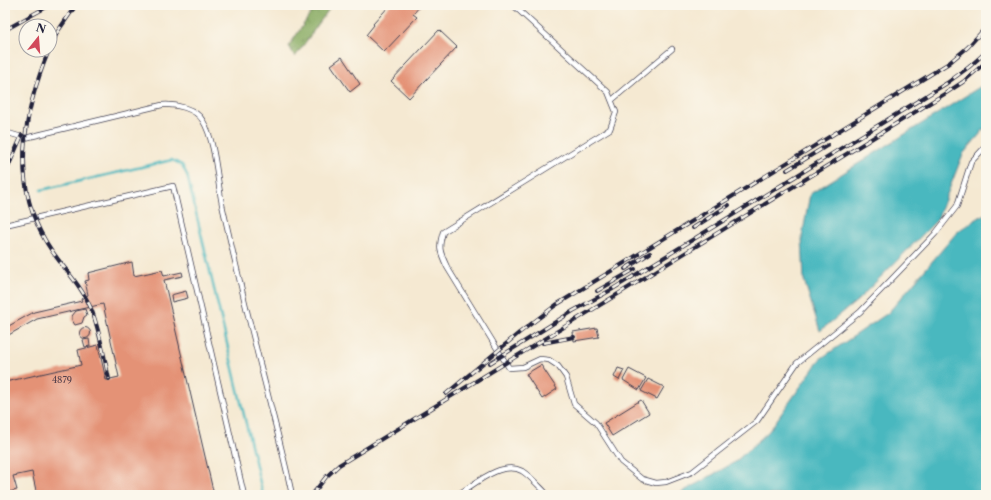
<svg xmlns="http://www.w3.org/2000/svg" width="991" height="500" viewBox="0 0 991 500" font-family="'Libre Caslon Text',serif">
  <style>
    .forest { fill: url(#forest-crowns); stroke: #54664c }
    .water { fill: #48b8bf; stroke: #356d7d }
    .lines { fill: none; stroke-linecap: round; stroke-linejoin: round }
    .stream { stroke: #48b8bf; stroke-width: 2.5 }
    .building { fill: #e49276 }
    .service-casing { stroke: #424052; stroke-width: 6 }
    .service { stroke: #fff; stroke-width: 4.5 }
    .rail-casing { stroke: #22223b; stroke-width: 4 }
    .rail { stroke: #fbf7ec; stroke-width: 2.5; stroke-dasharray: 8; stroke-linecap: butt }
    .labels { text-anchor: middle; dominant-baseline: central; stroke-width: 3; stroke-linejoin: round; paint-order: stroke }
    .number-label { font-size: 9px; fill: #523e4a }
  </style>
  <defs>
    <pattern id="forest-crowns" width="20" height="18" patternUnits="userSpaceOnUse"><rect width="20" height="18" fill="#85a95e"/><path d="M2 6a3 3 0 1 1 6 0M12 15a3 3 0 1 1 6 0" fill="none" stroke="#6c894f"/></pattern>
  </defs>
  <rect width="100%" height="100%" fill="#fbf7ec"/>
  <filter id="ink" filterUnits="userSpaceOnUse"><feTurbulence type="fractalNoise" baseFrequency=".025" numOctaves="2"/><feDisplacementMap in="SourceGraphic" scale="8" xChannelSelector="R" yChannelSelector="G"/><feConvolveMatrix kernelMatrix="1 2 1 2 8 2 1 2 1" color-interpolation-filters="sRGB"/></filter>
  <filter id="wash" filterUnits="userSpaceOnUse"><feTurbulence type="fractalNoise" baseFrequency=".012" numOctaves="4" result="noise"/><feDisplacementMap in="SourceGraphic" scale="16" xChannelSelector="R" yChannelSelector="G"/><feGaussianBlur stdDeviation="0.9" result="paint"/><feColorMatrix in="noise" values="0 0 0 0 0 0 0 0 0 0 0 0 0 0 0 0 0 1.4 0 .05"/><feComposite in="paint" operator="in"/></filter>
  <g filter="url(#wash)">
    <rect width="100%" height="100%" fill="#f5e9d2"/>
    <polygon class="forest" points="314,5 332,5 295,57 289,46 311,13"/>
    <g class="water">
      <polygon points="986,83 986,127 963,154 937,220 858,300 820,331 804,280 802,237 810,194"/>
      <polygon points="986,213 986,495 677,495 735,462 769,431 820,359 888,313 958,231"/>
    </g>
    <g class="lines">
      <polyline class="stream" points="41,190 172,160 182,165 187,175 263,495"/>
    </g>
    <g id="blocks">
      <g class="building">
        <polygon points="390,5 421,5 413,14 417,17 384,52 366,35 374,25 373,24"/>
        <polygon points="439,30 457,47 409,98 391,81"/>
        <polygon points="342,57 360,84 350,92 331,65"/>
        <polygon points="132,262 134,276 162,270 164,276 182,272 183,276 164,280 214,495 37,495 32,472 13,476 17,490 5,493 5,382 81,365 78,350 98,345 106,380 119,377 103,304 37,319 5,337 5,328 34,312 82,301 81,299 88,295 85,281 89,280 88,273"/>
        <polygon points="186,291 188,298 172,302 171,295"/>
        <polygon points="85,309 87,315 84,317 82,323 75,325 72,320 72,316 76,311"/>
        <circle cx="85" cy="333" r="5.5"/>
        <polygon points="597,328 599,337 574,341 573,332"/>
        <polygon points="89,339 90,346 85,347 83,340"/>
        <polygon points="541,365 557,389 542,399 526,374"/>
        <polygon points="618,368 624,370 619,380 614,377"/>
        <polygon points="629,369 646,378 639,390 623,380"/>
        <polygon points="648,379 664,387 657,399 641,391"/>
        <polygon points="641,400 649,413 612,436 604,423"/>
      </g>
    </g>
  </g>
  <g filter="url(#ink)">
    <use href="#blocks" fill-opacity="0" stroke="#424052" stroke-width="1"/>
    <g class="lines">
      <defs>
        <g id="service">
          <path d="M513,5L608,92L616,112L610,129L443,232C438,248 440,252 447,267L509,368L523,367L540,359L549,360L558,366L566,377L574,404L596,423L621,462L642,479L656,483L666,482L692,472L757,421L797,363L860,312L935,234L957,206L971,162L986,146"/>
          <polyline points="612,100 672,49"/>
          <path d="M5,132L25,138L162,105C175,104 196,108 203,121C216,142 217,183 223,209C237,271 252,333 268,395C276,428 285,461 292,495"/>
          <polyline points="5,225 173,186 244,495"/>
          <path d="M457,495C474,485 501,460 522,471C530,476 538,485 545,492"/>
        </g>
      </defs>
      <use href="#service" class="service-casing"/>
      <use href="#service" class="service"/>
      <defs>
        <g id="rail">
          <polyline points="5,30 50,5"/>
          <polyline points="50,48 58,31 76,5"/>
          <path d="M49,50C24,111 10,180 45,240C59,265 82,284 92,311C100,333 104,356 109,379"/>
          <polyline points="787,170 828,145"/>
          <polyline points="5,174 22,135"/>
          <polyline points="693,228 729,205"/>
          <polyline points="625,269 650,253"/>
          <polyline points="597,291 635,269"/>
          <polyline points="543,343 574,337"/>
          <polyline points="490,363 573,311 611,290 947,83 969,67 986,52"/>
          <polyline points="446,394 519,333 556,305 949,63 968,47 986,27"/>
          <polyline points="312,495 326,477 339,465 946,93 963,82 986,62"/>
        </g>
      </defs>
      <use href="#rail" class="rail-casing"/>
      <use href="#rail" class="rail"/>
    </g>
  </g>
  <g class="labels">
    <g class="number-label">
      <text x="62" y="379">4879</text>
    </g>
  </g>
  <rect width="991" height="500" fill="none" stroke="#fbf7ec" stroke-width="20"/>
  <g transform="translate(38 38) rotate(17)"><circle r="19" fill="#fbf7ec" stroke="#a4a2a5"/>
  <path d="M0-3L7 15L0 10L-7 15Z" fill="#d1495b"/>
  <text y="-6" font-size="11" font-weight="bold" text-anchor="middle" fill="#22223b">N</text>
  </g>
</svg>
